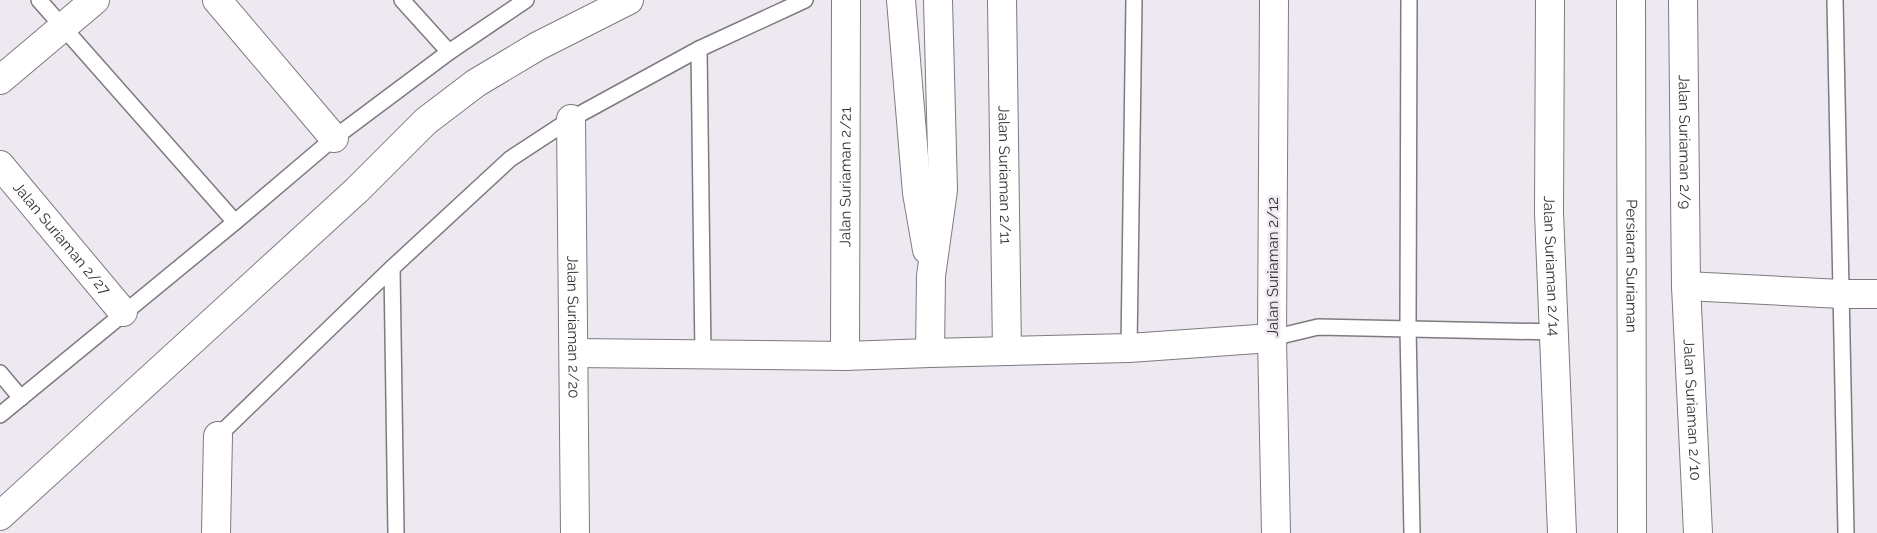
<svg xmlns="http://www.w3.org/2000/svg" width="1877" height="533" viewBox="0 0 1877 533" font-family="Raleway,sans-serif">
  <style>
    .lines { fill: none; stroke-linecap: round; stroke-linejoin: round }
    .service-casing { stroke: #7f7980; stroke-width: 18 }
    .minor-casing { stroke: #7f7980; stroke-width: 30 }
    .service { stroke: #fff; stroke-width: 15 }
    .minor { stroke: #fff; stroke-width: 28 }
    .labels { text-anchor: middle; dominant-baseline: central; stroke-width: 5; stroke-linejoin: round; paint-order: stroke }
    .street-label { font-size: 15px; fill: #363337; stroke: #eee8f0 }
  </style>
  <rect width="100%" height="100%" fill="#eee8f0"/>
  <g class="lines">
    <defs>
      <g id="service">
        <polyline points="39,0 235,222"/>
        <polyline points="402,0 449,52"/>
        <polyline points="1409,0 1408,328 1412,533"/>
        <polyline points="1835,0 1846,533"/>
        <polyline points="699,49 703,355"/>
        <polyline points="392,268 396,533"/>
        <polyline points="1272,338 1318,327 1554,332"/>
        <polyline points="1129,348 1134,0"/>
        <polyline points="0,373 21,398"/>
        <polyline points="0,415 235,222 334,138 449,52 526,0"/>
        <polyline points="218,436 392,268 510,159 571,119 699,49 805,0"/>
      </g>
      <g id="minor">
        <polyline points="217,0 334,138"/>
        <polyline points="901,0 917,193 927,250"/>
        <polyline points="938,0 943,190 931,276 930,353 1129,348 1272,338"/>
        <path id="s1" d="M1002,0L1007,351"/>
        <polyline points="1274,0 1272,338 1276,533"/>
        <path id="s2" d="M1550,0L1549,213L1562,533"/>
        <path id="s3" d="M1631,0L1632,533"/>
        <path id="s4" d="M1683,0L1686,286L1698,533"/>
        <polyline points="0,80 95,0"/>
        <path id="s5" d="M571,119L575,533"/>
        <path id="s6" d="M0,165L123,312"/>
        <polyline points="1686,286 1841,294 1877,294"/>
        <polyline points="574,353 845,356 930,353"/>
        <path id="s7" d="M845,356L846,0"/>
        <polyline points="0,516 357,190 426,121 476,83 538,46 629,0"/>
        <polyline points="216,533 218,436"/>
      </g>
    </defs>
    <use href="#service" class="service-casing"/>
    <use href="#minor" class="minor-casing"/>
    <use href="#service" class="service"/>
    <use href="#minor" class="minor"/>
  </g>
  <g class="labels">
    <g class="street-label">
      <text stroke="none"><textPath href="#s4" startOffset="142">Jalan Suriaman 2/9</textPath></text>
      <text stroke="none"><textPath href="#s1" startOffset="175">Jalan Suriaman 2/11</textPath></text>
      <text stroke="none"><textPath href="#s7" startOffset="179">Jalan Suriaman 2/21</textPath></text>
      <text stroke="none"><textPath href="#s6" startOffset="96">Jalan Suriaman 2/27</textPath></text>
      <text stroke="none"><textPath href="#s3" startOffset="266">Persiaran Suriaman</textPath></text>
      <text transform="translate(1273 267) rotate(-90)">Jalan Suriaman 2/12</text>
      <text stroke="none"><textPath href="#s2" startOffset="266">Jalan Suriaman 2/14</textPath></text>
      <text stroke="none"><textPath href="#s5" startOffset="208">Jalan Suriaman 2/20</textPath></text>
      <text stroke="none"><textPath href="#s4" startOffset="410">Jalan Suriaman 2/10</textPath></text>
    </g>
  </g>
</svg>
